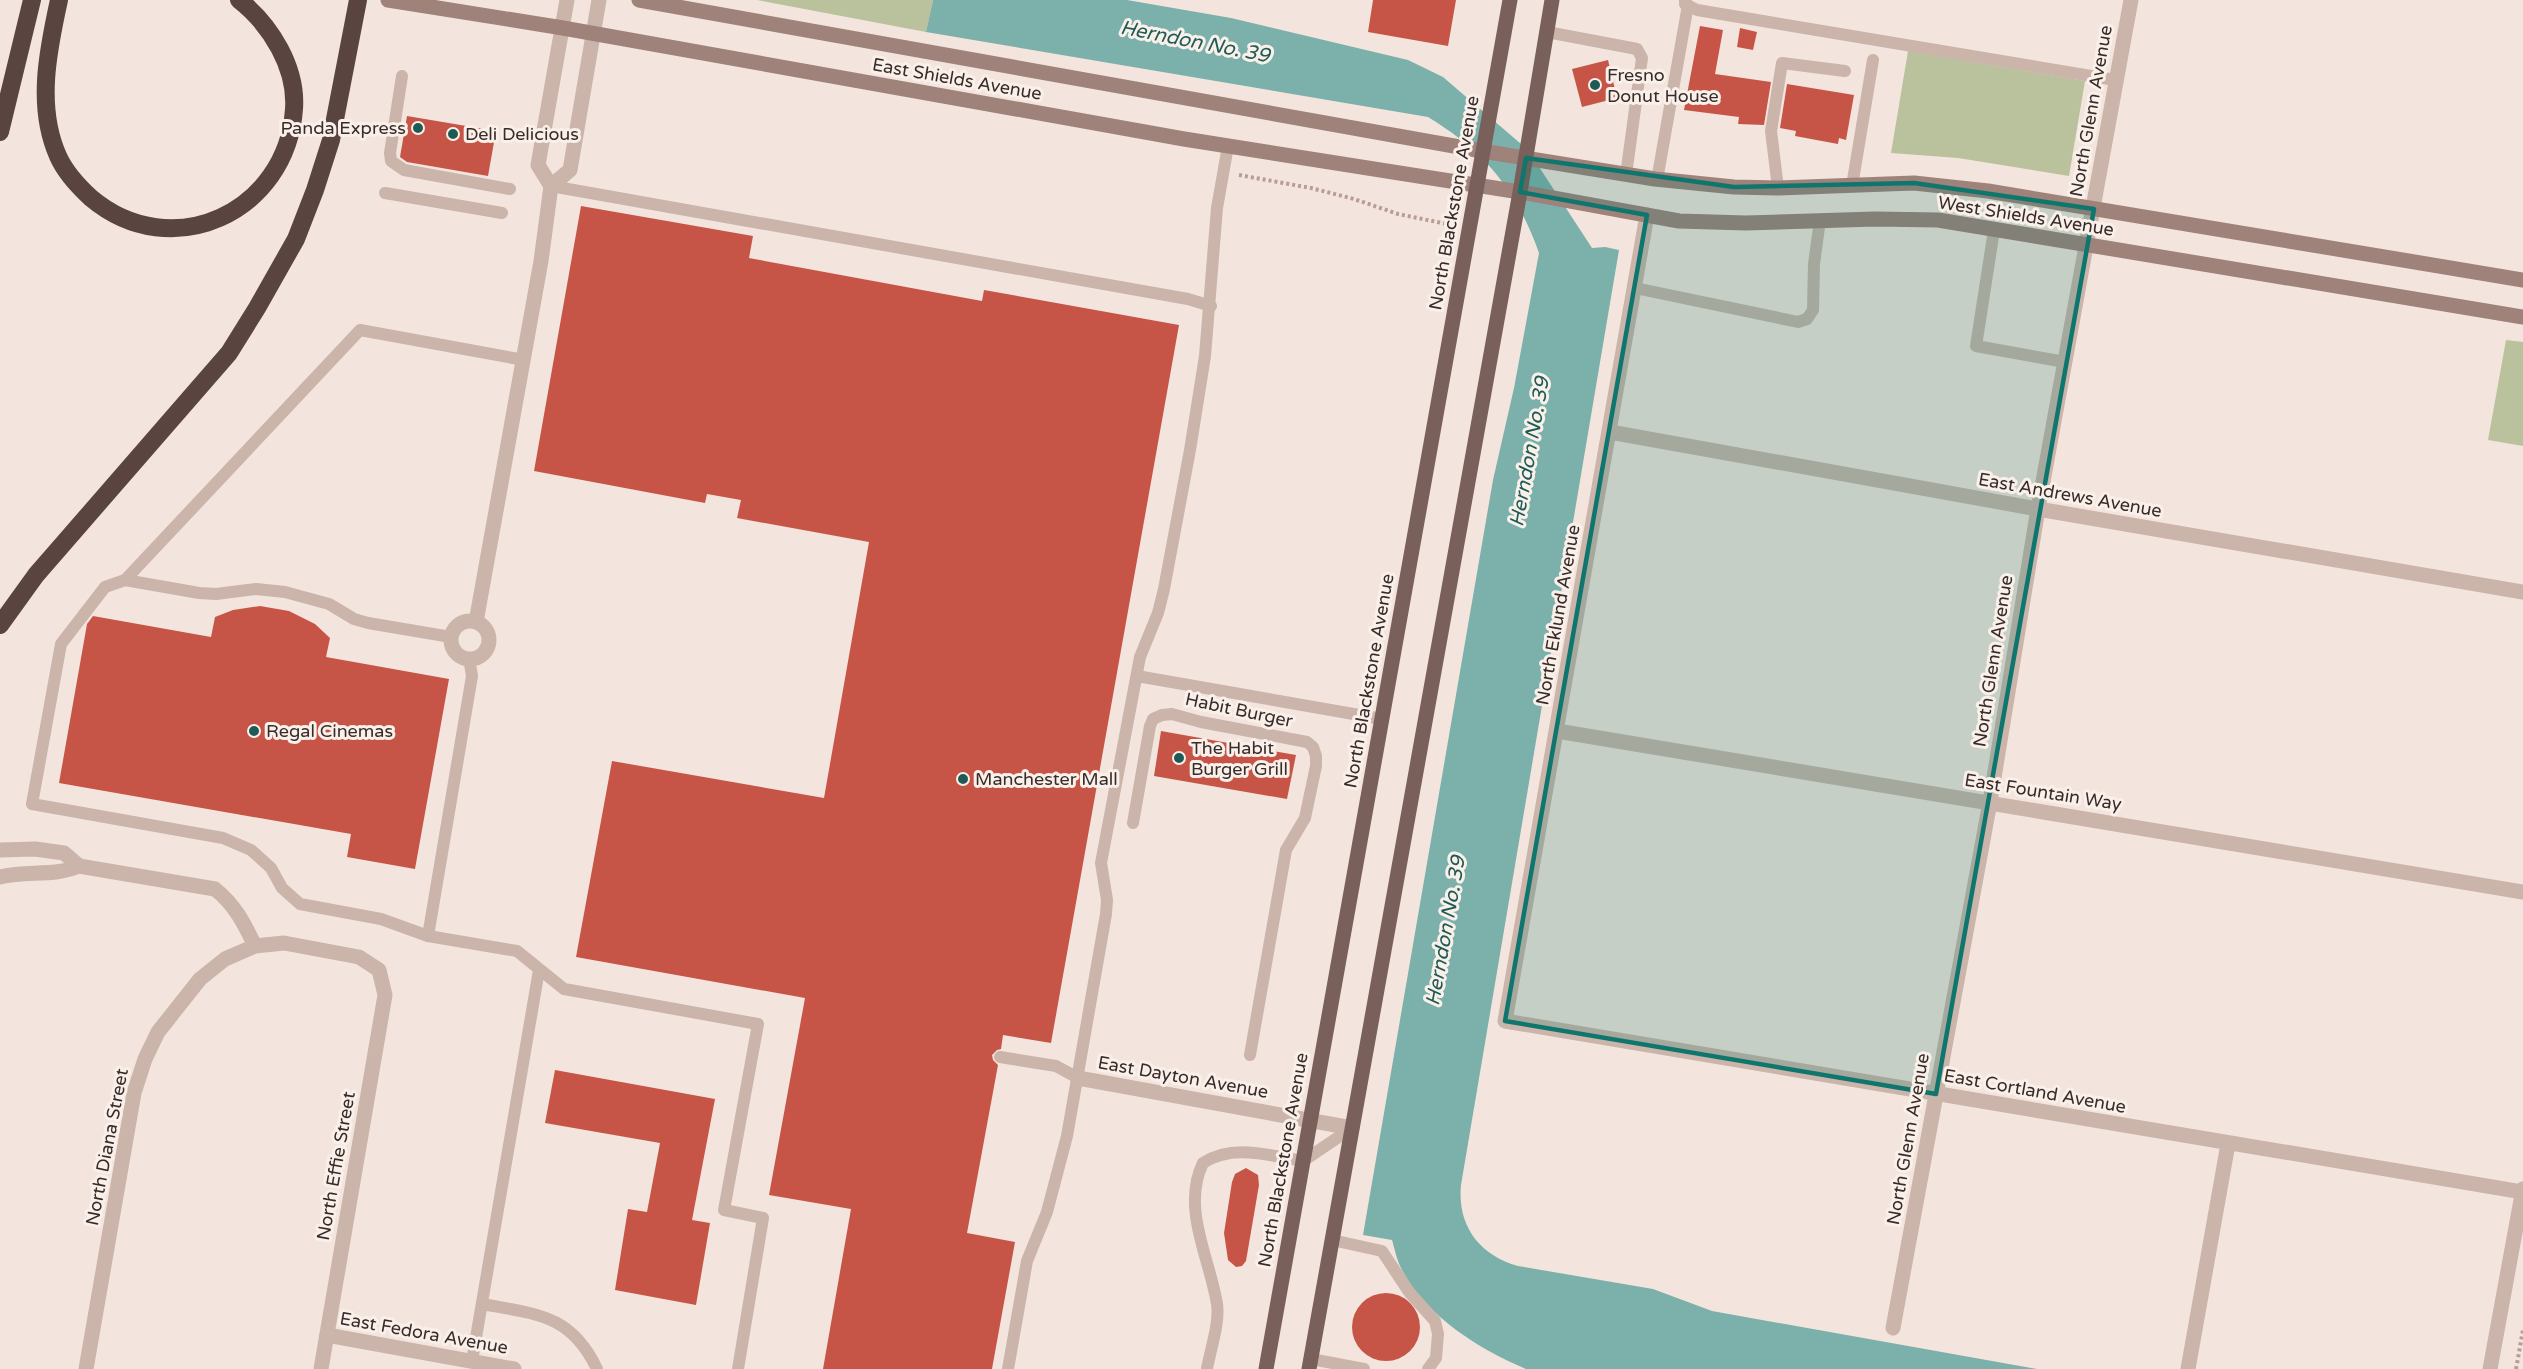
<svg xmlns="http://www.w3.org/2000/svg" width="2523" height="1369" viewBox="0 0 2523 1369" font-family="'Varela Round',sans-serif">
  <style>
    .green { fill: #bac29d }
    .water { fill: #7cb0ab }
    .building { fill: #c75547 }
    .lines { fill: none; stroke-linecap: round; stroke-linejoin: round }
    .path { stroke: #b79d93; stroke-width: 4; stroke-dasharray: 3 3; stroke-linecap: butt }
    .lane { stroke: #cbb4a9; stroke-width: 12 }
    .street { stroke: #cbb4a9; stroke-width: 15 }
    .secondary { stroke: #9f827a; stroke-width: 15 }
    .primary { stroke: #7a605a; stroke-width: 15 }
    .highway { stroke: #594440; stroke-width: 18 }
    .marked { fill: #0f766e; fill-opacity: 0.2; stroke: #0f766e; stroke-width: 4.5; stroke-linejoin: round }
    .poi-dot { fill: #1e5a56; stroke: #faf0ea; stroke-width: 2 }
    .labels { text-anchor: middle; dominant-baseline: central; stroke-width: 6; stroke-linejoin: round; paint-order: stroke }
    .poi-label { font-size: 18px; fill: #382b29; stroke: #faf0ea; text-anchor: start }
    .street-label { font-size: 18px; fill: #382b29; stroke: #faf0ea }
    .water-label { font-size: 20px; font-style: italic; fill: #1e5a56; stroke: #faf0ea }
  </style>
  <rect width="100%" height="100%" fill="#f3e5dd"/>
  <g class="green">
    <polygon points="757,0 933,0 926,32"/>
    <polygon points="1908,51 2085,81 2069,176 1958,158 1891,153"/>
    <polygon points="2506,340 2523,342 2523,446 2488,440"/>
  </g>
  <path class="water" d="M933,0H1127L1231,18L1408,60L1443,77L1528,150L1592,248L1605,247L1619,250L1461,1185C1457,1225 1479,1255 1518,1266L1653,1289L1712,1311L2037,1369H1526C1479,1349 1427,1317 1402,1270C1397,1261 1395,1250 1392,1240L1363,1235L1493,480L1514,388L1539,253C1517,190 1484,151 1428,117L926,32Z"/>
  <g class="building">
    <polygon points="1373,0 1456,0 1448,46 1368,32"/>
    <polygon points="1700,26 1723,30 1715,74 1771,82 1764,125 1738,124 1739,117 1684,110"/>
    <polygon points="1740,28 1757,32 1753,50 1737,47"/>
    <polygon points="1608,60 1617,98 1582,107 1572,69"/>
    <polygon points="1787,84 1854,95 1846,140 1839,138 1838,144 1795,136 1796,131 1780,128"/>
    <polygon points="407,116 496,131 488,176 407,162 400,157"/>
    <polygon points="581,206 753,236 749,258 982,301 984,290 1179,325 1051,1043 1003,1035 1001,1049 997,1050 992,1055 993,1060 998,1065 967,1233 1015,1242 992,1369 823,1369 851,1209 769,1195 805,998 576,957 612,761 824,798 869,542 737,518 741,500 707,494 705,503 534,471"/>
    <polygon points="260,606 289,611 315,624 330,638 326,657 449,679 415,869 347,857 351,834 59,783 87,624 93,616 211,637 215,617 233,610"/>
    <polygon points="1161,731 1296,755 1287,799 1154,776"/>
    <polygon points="555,1070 715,1099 692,1220 710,1223 696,1305 615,1290 628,1209 647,1212 660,1143 545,1123"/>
    <polygon points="1246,1168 1258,1175 1259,1185 1246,1261 1242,1266 1236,1267 1228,1260 1224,1233 1232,1182 1235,1174"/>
    <circle cx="1386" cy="1327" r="34"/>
  </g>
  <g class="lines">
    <g class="path">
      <polyline points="1239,175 1311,188 1354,199 1398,214 1447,224"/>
      <polyline points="2516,1369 2523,1330"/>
    </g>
    <g class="lane">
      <polyline points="1685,0 1685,4 1697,10 2115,80"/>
      <polyline points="1547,32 1637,49 1642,58 1626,175"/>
      <polyline points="402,76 390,153 391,161 404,170 510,189"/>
      <polyline points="1657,180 1688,5"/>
      <polyline points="551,186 1188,299 1211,306"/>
      <polyline points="1852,186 1873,60"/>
      <polyline points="1778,188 1771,131 1782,63 1845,71"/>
      <polyline points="385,193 502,213"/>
      <polyline points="1994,230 1976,346 2065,362"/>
      <polyline points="1635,288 1798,322 1807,319 1813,310 1814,264 1820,220"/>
      <polyline points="125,580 199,593 216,594 256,589 285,592 329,604 354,619 368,623 451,637"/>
      <polyline points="469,658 472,676 428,936 381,919 300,904 282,888 271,868 251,850 223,838 32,804 61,644 105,587 125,580 360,330 524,360"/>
      <polyline points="1137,676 1382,719"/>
      <polyline points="1133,823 1150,726 1153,719 1162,715 1172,714 1201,722 1307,742 1313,747 1316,756 1316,766 1305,818 1286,850 1250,1055"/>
      <polyline points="428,936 517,951 564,989 758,1024 724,1210 763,1218 738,1369"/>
      <polyline points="1000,1057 1056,1066 1078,1078"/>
      <polyline points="1332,1240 1382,1251 1409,1292 1435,1321 1438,1334 1436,1358 1428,1369"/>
      <path d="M482,1304C536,1314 571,1314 597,1369"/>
      <polyline points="1311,1359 1364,1369"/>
      <polyline points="472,1361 539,970"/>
      <polyline points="1008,1369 1027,1261 1047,1212 1067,1136 1106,914 1107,900 1101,863 1140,657 1158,613 1164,589 1190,450 1205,356 1217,208 1228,146"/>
      <path d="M1207,1369C1210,1351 1220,1322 1217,1304C1210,1259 1181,1208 1203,1163C1233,1143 1270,1156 1303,1161L1352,1128"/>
    </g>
    <g class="street">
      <polyline points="551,186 570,170 599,0"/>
      <polyline points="1647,215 1505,1021 2523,1192"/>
      <polyline points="1610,432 2038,509 2523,592"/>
      <circle cx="470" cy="640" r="19"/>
      <polyline points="476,622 541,261 551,186 538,165 567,0"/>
      <polyline points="1557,731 2523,892"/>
      <path d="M0,850L35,849L64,853L79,866C54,877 27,870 0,877"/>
      <path d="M79,866L215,889C235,905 244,923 255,946"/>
      <polyline points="1078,1078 1352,1128"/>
      <polyline points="1893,1328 1990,802 2038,509 2131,0"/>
      <polyline points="327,1335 514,1369"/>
      <polyline points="86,1369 134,1093 145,1059 158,1032 200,979 225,959 255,946 284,943 359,957 379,970 385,995 321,1369"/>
      <polyline points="2188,1369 2228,1144"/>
      <polyline points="2490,1369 2523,1189"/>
    </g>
    <g class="secondary">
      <polyline points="388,0 563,28 1184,139 1520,192 1679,221 1746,223 1875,219 1938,220 2523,317"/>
      <polyline points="639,0 1482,151 1655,179 1734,187 1778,188 1914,183 1988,191 2523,280"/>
    </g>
    <g class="primary">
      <polyline points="1266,1369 1510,0"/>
      <polyline points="1309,1369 1520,192 1552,0"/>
    </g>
    <g class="highway">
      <path d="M59,0C48,50 36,107 58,156C65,172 79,187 91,198C172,266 287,212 294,109C297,68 271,25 239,0"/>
      <polyline points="0,132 32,0"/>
      <polyline points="0,625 36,575 229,353 257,308 296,239 315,190 331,140 358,0"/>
    </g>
  </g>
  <path class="marked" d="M1526,158L1734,187L1914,183L2094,209L1936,1094L1505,1021L1647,215L1520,192Z"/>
  <g class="poi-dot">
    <circle cx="1595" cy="85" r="6"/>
    <circle cx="418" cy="128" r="6"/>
    <circle cx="453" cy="134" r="6"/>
    <circle cx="254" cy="731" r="6"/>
    <circle cx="1179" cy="758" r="6"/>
    <circle cx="963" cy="779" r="6"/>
  </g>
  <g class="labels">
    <g class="poi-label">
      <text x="1607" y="75">Fresno<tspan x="1607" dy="21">Donut House</tspan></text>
      <text x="406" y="128" text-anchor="end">Panda Express</text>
      <text x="465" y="134">Deli Delicious</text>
      <text x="266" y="731">Regal Cinemas</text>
      <text x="1191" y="748">The Habit<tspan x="1191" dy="21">Burger Grill</tspan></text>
      <text x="975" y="779">Manchester Mall</text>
    </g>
    <g class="street-label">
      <text transform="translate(957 79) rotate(10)">East Shields Avenue</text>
      <text transform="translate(2091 111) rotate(-80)">North Glenn Avenue</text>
      <text transform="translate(1454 203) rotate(-80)">North Blackstone Avenue</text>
      <text transform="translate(2026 216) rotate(9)">West Shields Avenue</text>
      <text transform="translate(2070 495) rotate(10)">East Andrews Avenue</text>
      <text transform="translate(1558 615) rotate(-80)">North Eklund Avenue</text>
      <text transform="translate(1993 661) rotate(-81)">North Glenn Avenue</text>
      <text transform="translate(1369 681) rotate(-80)">North Blackstone Avenue</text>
      <text transform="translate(1239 710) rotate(12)">Habit Burger</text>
      <text transform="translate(2043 792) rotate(9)">East Fountain Way</text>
      <text transform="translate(1183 1077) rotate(10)">East Dayton Avenue</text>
      <text transform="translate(2035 1091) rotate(10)">East Cortland Avenue</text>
      <text transform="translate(1908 1139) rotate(-80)">North Glenn Avenue</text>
      <text transform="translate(107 1147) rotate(-79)">North Diana Street</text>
      <text transform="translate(1283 1160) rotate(-80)">North Blackstone Avenue</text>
      <text transform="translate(336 1166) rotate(-80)">North Effie Street</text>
      <text transform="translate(424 1333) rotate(10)">East Fedora Avenue</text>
    </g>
    <g class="water-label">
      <text transform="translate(1195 42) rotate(11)">Herndon No. 39</text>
      <text transform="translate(1530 452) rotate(-80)">Herndon No. 39</text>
      <text transform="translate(1446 931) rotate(-80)">Herndon No. 39</text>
    </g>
  </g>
</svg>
